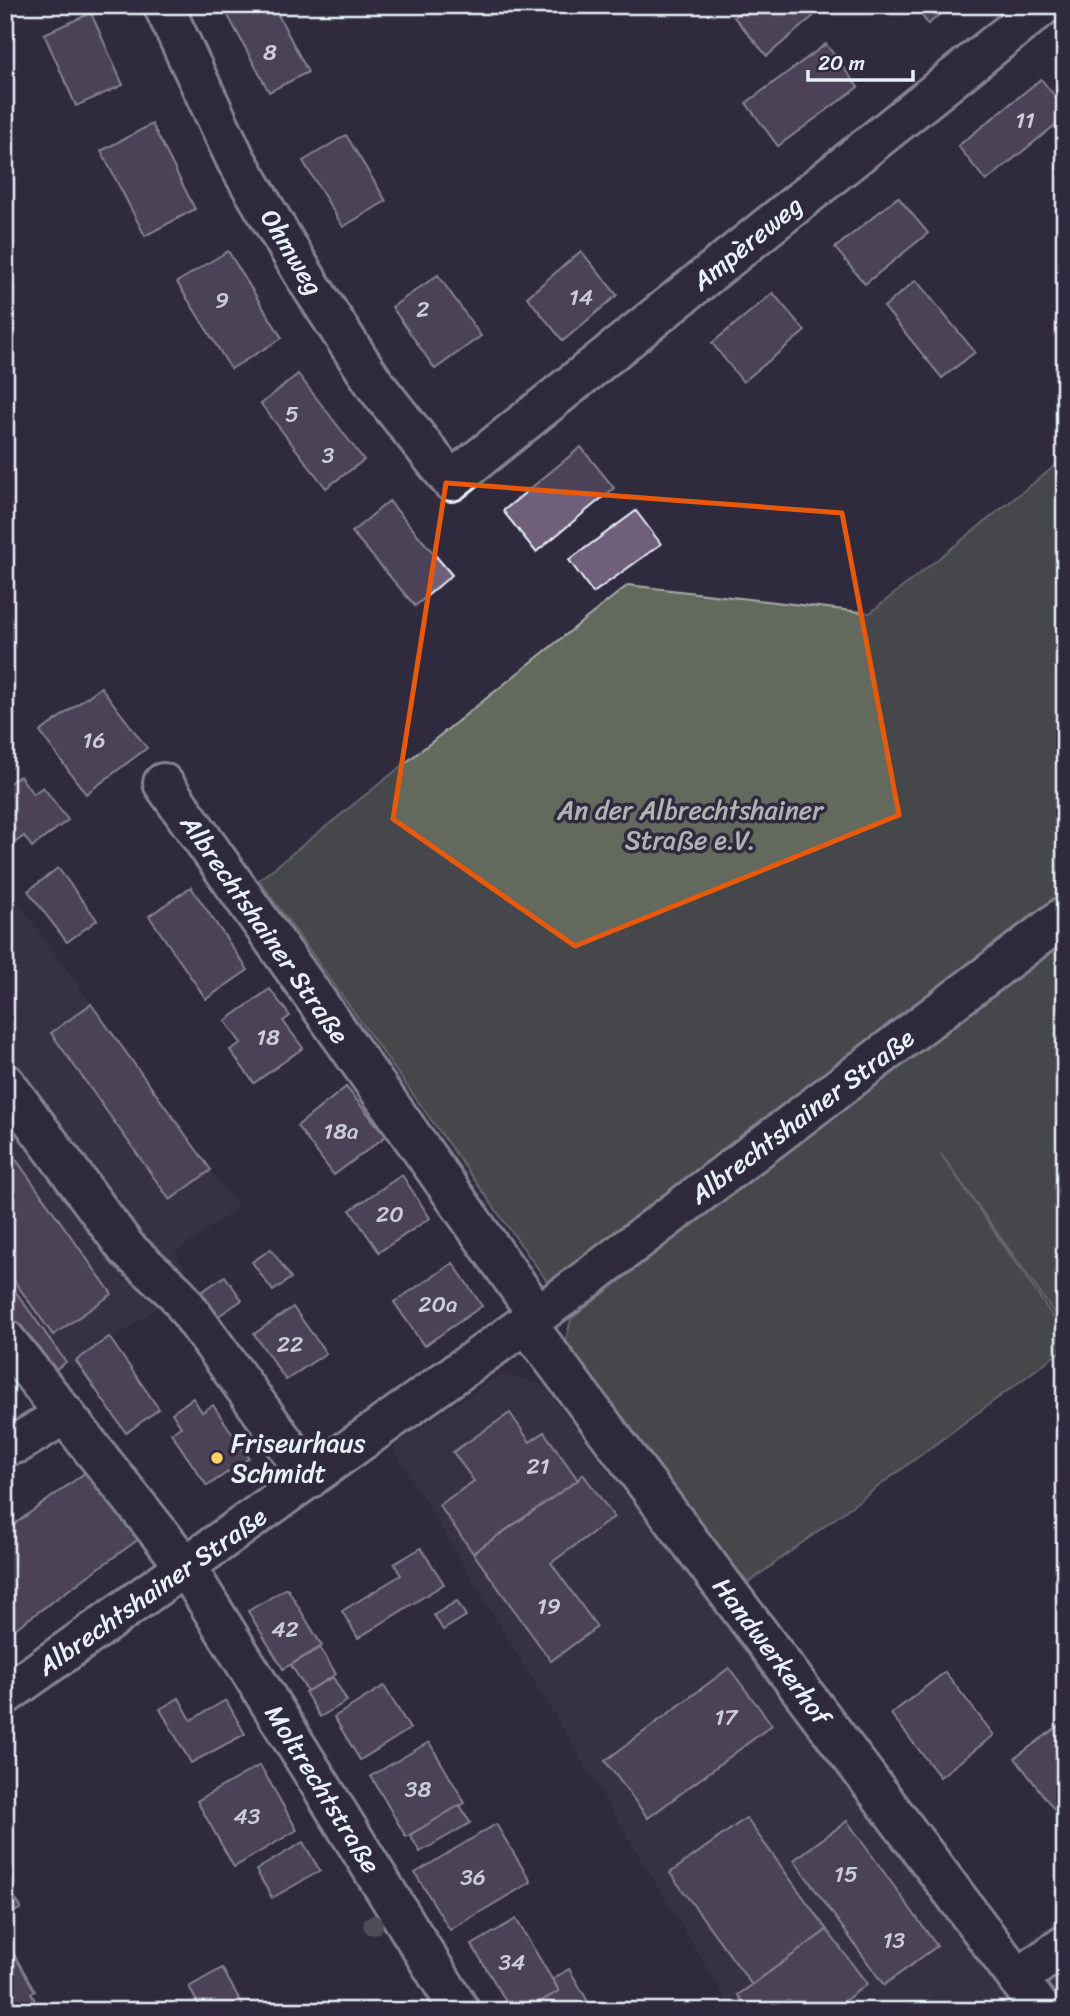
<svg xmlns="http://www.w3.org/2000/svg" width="1070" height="2016" viewBox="0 0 1070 2016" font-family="Sriracha,sans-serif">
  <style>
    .built { fill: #423a4f }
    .green { fill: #646a5d; stroke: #a6aeaa; stroke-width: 2 }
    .building { fill: #6f5e7a; stroke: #e8f1f8; stroke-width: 2 }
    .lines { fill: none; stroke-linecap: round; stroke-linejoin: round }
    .minor-casing { stroke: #e8f1f8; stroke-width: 44 }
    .minor { stroke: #2f2a3d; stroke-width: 38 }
    .tree { fill: #74767d }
    .marked { fill: none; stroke: #e8590c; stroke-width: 5; stroke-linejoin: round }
    .poi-dot { fill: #ffd166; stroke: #2f2a3d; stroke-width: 2.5 }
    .labels { text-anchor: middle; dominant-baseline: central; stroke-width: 7; stroke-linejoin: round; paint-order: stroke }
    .number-label { font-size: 23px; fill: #caccd8 }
    .street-label { font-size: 26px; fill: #e8f1f8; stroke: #2f2a3d }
    .park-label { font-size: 26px; fill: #adb4b2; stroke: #2f2a3d }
    .poi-label { font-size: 26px; fill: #e8f1f8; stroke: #2f2a3d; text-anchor: start }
  </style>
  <rect width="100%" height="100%" fill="#2f2a3d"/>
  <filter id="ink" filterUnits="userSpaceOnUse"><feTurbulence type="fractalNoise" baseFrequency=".0143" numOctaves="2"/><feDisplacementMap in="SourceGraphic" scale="14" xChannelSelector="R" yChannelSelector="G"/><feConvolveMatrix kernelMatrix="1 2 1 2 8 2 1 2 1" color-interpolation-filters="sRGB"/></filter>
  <g filter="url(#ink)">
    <g class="built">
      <polygon points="5,884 238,1208 175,1253 194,1281 74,1368 66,1362 5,1276"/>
      <polygon points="502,1373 543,1385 988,1970 1065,1914 1065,2011 733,2011 392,1447"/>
    </g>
    <g class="green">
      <polygon points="1065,458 1065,901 549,1284 259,880 628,585 870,613"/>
      <polygon points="1065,941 1065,1328 941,1154 1065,1334 1065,1348 748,1583 572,1359 565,1344 571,1319 885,1074"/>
    </g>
    <g class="building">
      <polygon points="229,5 273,5 308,72 269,92 224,8"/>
      <polygon points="748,5 824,5 825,6 767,56 734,17"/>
      <polygon points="914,5 953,5 928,24"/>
      <polygon points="91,13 123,85 76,106 44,34"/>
      <polygon points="826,44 858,87 778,146 746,103"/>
      <polygon points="1041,79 1065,109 1065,117 986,181 958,146"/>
      <polygon points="152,124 195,209 145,236 101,151"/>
      <polygon points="346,135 386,201 343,227 303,161"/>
      <polygon points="898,197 928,233 865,284 835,248"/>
      <polygon points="228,251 282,338 231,369 177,282"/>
      <polygon points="581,251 617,295 563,341 527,297"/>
      <polygon points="438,275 481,336 435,369 392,307"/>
      <polygon points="916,280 975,352 942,378 884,307"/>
      <polygon points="773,293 805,331 743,382 712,343"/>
      <polygon points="298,374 364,460 326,488 261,404"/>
      <polygon points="581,447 614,488 536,552 503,511"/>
      <polygon points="389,501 452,575 415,606 352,532"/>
      <polygon points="636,511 661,544 593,593 569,560"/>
      <polygon points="101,687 147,748 86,794 40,732"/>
      <polygon points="20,776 33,794 43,787 68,820 32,847 24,836 5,850 5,786"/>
      <polygon points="58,868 97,920 67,942 28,891"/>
      <polygon points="191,887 248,970 206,999 149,916"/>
      <polygon points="270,989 290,1016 283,1021 303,1048 254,1083 230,1050 241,1043 225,1021"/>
      <polygon points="91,1004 211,1170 170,1200 51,1033"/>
      <polygon points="346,1087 386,1136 334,1175 297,1126"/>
      <polygon points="5,1144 112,1294 53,1335 5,1268"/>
      <polygon points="402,1175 430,1218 379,1252 350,1210"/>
      <polygon points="271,1249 291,1278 273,1291 252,1262"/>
      <polygon points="453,1263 482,1306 424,1346 394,1302"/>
      <polygon points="225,1276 242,1300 217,1317 201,1292"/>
      <polygon points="5,1277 66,1362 52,1372 5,1307"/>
      <polygon points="293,1307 326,1353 286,1380 254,1334"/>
      <polygon points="109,1337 159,1409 126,1433 76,1361"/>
      <polygon points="193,1398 202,1412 213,1405 249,1458 207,1486 171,1433 181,1427 172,1413"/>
      <polygon points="510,1413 530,1442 544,1432 578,1480 473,1553 439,1505 474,1481 453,1452"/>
      <polygon points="93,1467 143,1536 5,1636 5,1531"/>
      <polygon points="583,1474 614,1517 551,1563 597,1627 551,1661 473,1553 578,1480"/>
      <polygon points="421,1548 444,1584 358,1638 342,1611 401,1575 394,1564"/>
      <polygon points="287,1588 322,1646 283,1669 248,1611"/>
      <polygon points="457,1601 466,1616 443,1630 434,1615"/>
      <polygon points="320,1648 336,1674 308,1692 291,1665"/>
      <polygon points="729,1668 772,1725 648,1818 605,1761"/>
      <polygon points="945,1672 994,1735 940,1777 891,1714"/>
      <polygon points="333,1677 347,1701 320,1717 305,1692"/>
      <polygon points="384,1686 410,1729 360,1760 334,1717"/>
      <polygon points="179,1698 191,1720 226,1700 245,1734 191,1763 160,1709"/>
      <polygon points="1065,1721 1065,1812 1059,1816 1015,1758"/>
      <polygon points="429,1742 465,1803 406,1837 371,1776"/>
      <polygon points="260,1765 297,1830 234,1867 197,1801"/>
      <polygon points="460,1805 470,1823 420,1852 410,1835"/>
      <polygon points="746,1818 827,1930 752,1985 670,1873"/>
      <polygon points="847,1821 937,1946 884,1985 794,1860"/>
      <polygon points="496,1824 531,1882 450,1930 415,1873"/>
      <polygon points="303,1842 320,1871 272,1898 256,1870"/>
      <polygon points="5,1880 21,1908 5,1917"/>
      <polygon points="516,1919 559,1991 525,2011 512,2011 472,1945"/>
      <polygon points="827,1930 867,1984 831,2011 750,2011 738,1995"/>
      <polygon points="12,1951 35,1991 31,1993 36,2003 23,2011 5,2011 5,1955"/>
      <polygon points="222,1968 246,2011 202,2011 189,1987"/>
      <polygon points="569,1969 593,2010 533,2011 531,2007 559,1991 553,1979"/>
    </g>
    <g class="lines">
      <defs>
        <g id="minor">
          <polyline points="163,5 236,160 309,283 376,386 451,481 1044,5"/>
          <polyline points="163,783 538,1315"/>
          <polyline points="5,1083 127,1249 177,1294 310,1478"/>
          <polyline points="526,1323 1042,2011"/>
          <polyline points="5,1339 186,1567 460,2011"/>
          <polyline points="5,1446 18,1443 65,1414"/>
          <polyline points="5,1695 567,1294 1065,916"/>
          <polyline points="1019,1978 1065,1945"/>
        </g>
      </defs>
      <use href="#minor" class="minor-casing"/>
      <use href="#minor" class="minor"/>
    </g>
    <circle class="tree" cx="373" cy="1925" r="10"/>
  </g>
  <path d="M0 0H1070V2016H0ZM446,483L842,513L899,815L575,946L393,819Z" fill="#2f2a3d" fill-opacity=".55" fill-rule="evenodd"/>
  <path class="marked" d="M446,483L842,513L899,815L575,946L393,819Z"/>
  <circle class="poi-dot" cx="217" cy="1458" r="7"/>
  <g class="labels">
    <g class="number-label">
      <text x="270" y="52">8</text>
      <text x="1025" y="120">11</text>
      <text x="581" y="297">14</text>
      <text x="222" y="300">9</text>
      <text x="423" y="309">2</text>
      <text x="292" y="414">5</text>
      <text x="328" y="455">3</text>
      <text x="94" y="740">16</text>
      <text x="268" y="1037">18</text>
      <text x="341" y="1131">18a</text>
      <text x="390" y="1214">20</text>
      <text x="438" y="1304">20a</text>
      <text x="290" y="1344">22</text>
      <text x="538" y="1466">21</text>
      <text x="549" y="1606">19</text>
      <text x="285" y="1629">42</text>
      <text x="726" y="1717">17</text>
      <text x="418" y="1789">38</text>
      <text x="247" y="1816">43</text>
      <text x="846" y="1874">15</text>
      <text x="473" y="1877">36</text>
      <text x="894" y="1940">13</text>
      <text x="512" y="1962">34</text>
    </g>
    <g class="street-label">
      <text transform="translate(747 243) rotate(-39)">Ampèreweg</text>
      <text transform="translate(292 252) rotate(59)">Ohmweg</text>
      <text transform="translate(265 929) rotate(55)">Albrechtshainer Straße</text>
      <text transform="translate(802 1116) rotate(-37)">Albrechtshainer Straße</text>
      <text transform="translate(152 1591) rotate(-35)">Albrechtshainer Straße</text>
      <text transform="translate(772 1651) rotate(53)">Handwerkerhof</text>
      <text transform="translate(323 1789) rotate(58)">Moltrechtstraße</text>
    </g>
    <g class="park-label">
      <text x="690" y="810">An der Albrechtshainer<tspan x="690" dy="30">Straße e.V.</tspan></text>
    </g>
    <g class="poi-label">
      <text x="231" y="1443">Friseurhaus<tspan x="231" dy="30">Schmidt</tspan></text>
    </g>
  </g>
  <rect width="1070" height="2016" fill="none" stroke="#2f2a3d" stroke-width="28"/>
  <rect x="14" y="14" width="1042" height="1988" fill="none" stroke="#e8f1f8" stroke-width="2.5" filter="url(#ink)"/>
  <path d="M808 70v10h105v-10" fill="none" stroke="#e8f1f8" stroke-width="3.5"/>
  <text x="818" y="70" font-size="21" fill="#e8f1f8" stroke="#2f2a3d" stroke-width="5" paint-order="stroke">20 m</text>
</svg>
